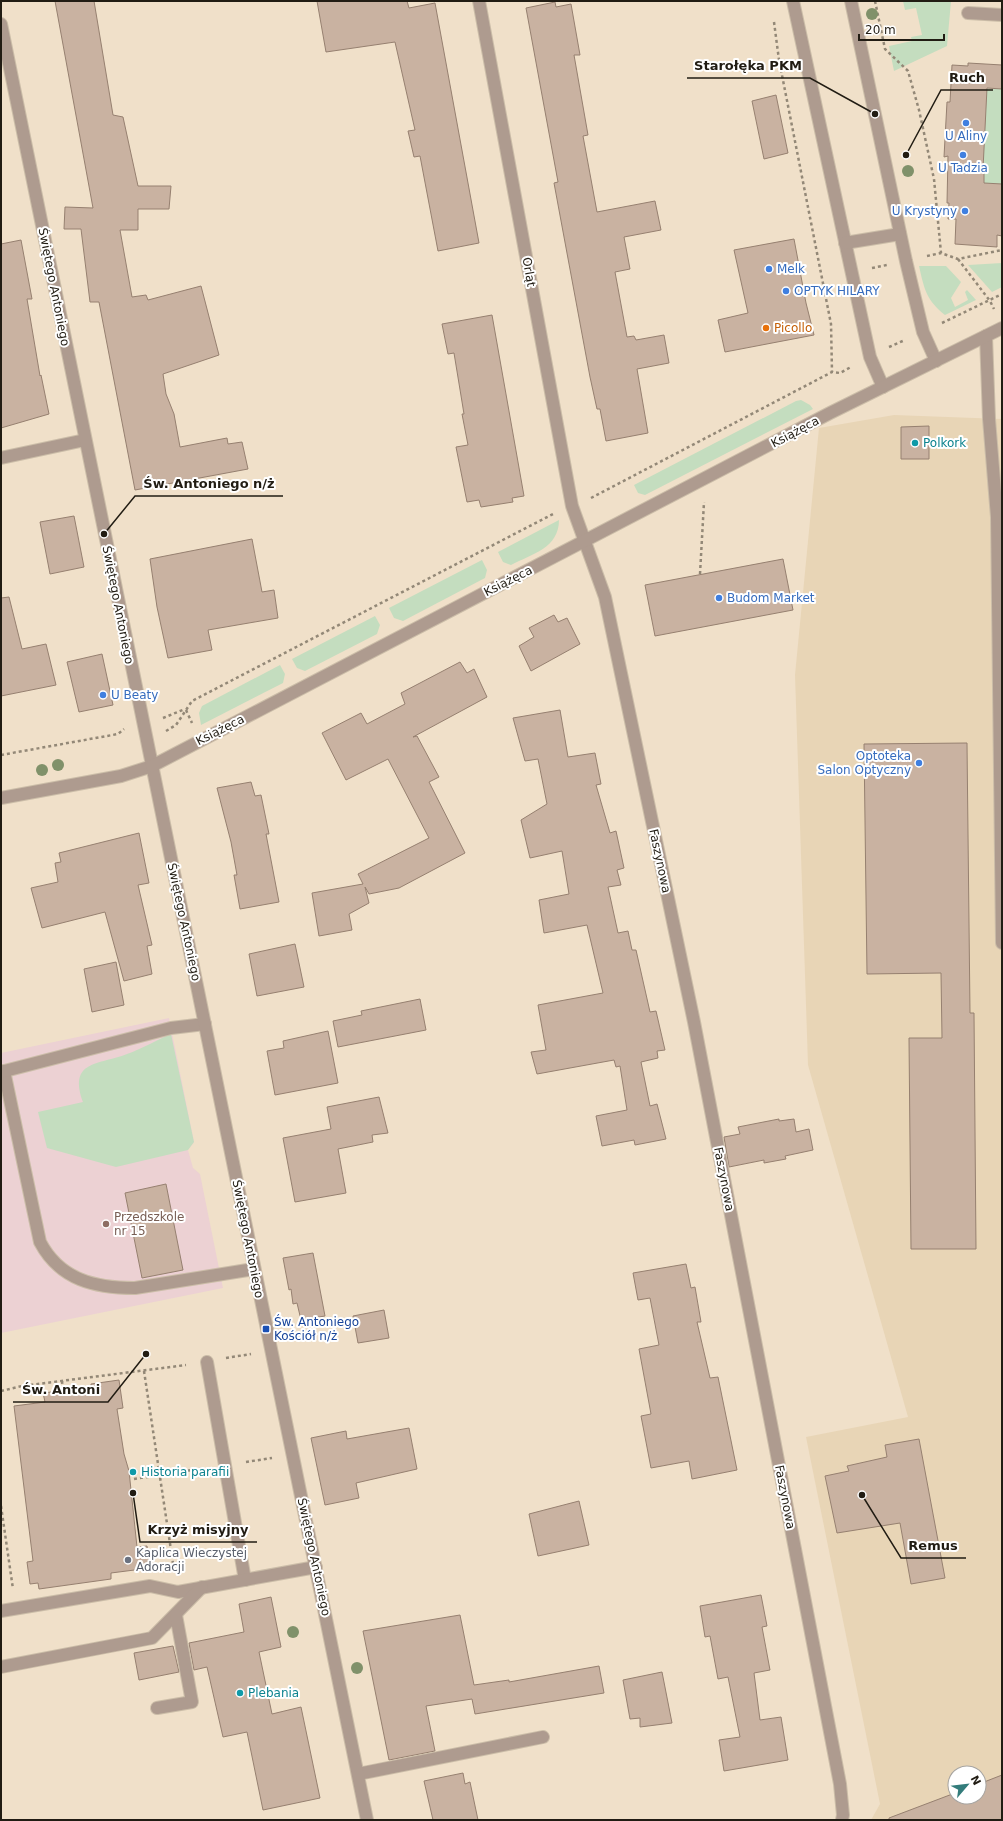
<svg xmlns="http://www.w3.org/2000/svg" width="1003" height="1821" viewBox="0 0 1003 1821" font-family="'DejaVu Sans',sans-serif">
  <style>
    .built { fill: #e8d5b6; fill-rule: evenodd }
    .education { fill: #ecd1d3 }
    .green { fill: #c4ddbf }
    .building { fill: #c9b2a1; stroke: #968070 }
    .lines { fill: none; stroke-linecap: round; stroke-linejoin: round }
    .service-casing { stroke: #cbbda8; stroke-width: 14 }
    .minor-casing { stroke: #cbbda8; stroke-width: 14 }
    .tertiary-casing { stroke: #cbbda8; stroke-width: 14 }
    .path { stroke: #938877; stroke-width: 2.5; stroke-dasharray: 3 3; stroke-linecap: butt }
    .service { stroke: #ae9b8f; stroke-width: 12 }
    .minor { stroke: #ae9b8f; stroke-width: 12 }
    .tertiary { stroke: #ae9b8f; stroke-width: 12 }
    .tree { fill: #80916a }
    .shop-dot { fill: #3f7fe0; stroke: #fff; stroke-width: 1.5 }
    .food-dot { fill: #e8710a; stroke: #fff; stroke-width: 1.5 }
    .culture-dot { fill: #0f9aa8; stroke: #fff; stroke-width: 1.5 }
    .education-dot { fill: #8d6e63; stroke: #fff; stroke-width: 1.5 }
    .transit-dot { fill: #1a4fb4; stroke: #fff; stroke-width: 1.5 }
    .worship-dot { fill: #6b7280; stroke: #fff; stroke-width: 1.5 }
    .labels { text-anchor: middle; dominant-baseline: central; stroke-width: 4; stroke-linejoin: round; paint-order: stroke }
    .shop-label { font-size: 12px; fill: #366cbe; stroke: #fff; text-anchor: start }
    .street-label { font-size: 12px; fill: #211c13; stroke: #fff }
    .food-label { font-size: 12px; fill: #c56008; stroke: #fff; text-anchor: start }
    .culture-label { font-size: 12px; fill: #0d838f; stroke: #fff; text-anchor: start }
    .education-label { font-size: 12px; fill: #785e54; stroke: #fff; text-anchor: start }
    .transit-label { font-size: 12px; fill: #164399; stroke: #fff; text-anchor: start }
    .worship-label { font-size: 12px; fill: #5b616d; stroke: #fff; text-anchor: start }
    .leader { fill: none; stroke: #211c13; stroke-width: 1.5 }
    .callout-dot { fill: #211c13; stroke: #fff; stroke-width: 1.5 }
    .callout-label { font-size: 13px; text-anchor: middle; font-weight: bold; fill: #211c13; stroke: #fff; stroke-width: 4; stroke-linejoin: round; paint-order: stroke }
  </style>
  <rect width="100%" height="100%" fill="#f0e0c9"/>
  <path class="built" d="M894,415L1002,419V1820H871L880,1804L806,1437L908,1417L808,1065L795,675L819,428ZM955,1773H979V1797H955Z"/>
  <polygon class="education" points="169,1018 194,1142 188,1150 193,1168 200,1174 223,1288 1,1333 1,1053"/>
  <g class="green">
    <polygon points="903,1 951,1 947,46 894,71 889,46 912,41 911,37 922,35 916,8 905,10"/>
    <polygon points="980,88 1002,89 1002,184 982,221 984,169 974,168 984,143 986,104"/>
    <polygon points="1002,263 1002,287 992,292 968,265"/>
    <path d="M919,266H946L961,282L951,298L955,307L968,300L965,292L967,290L976,300L945,315C926,300 924,288 919,266Z"/>
    <polygon points="801,400 810,405 813,409 645,495 638,493 634,485 796,401"/>
    <path d="M559,520C559,548 532,554 511,565L503,562L498,552Z"/>
    <polygon points="482,560 487,570 485,578 403,621 394,618 389,608"/>
    <polygon points="375,616 380,625 377,634 305,671 297,668 292,659"/>
    <polygon points="280,665 285,674 283,683 201,725 199,713 202,706"/>
    <path d="M171,1034L194,1142L188,1150L116,1167L47,1148L38,1112L83,1102C68,1060 99,1065 127,1054C142,1049 156,1040 171,1034Z"/>
  </g>
  <g class="building">
    <polygon points="55,1 94,1 113,115 123,117 138,186 171,186 169,209 138,209 138,230 120,230 132,297 146,295 148,300 201,286 219,355 163,374 166,394 174,414 180,447 227,438 228,444 242,442 248,469 135,490 99,302 90,302 81,229 64,229 65,207 93,208"/>
    <polygon points="317,1 407,1 409,8 435,3 479,243 438,251 420,156 414,157 408,131 415,130 395,42 326,52"/>
    <polygon points="555,2 556,7 571,4 580,55 574,55 588,135 583,136 597,212 655,201 661,230 624,237 630,269 615,272 627,337 634,336 636,340 664,335 669,363 637,369 648,433 606,441 600,409 597,409 590,377 554,183 558,182 526,8"/>
    <polygon points="968,63 1002,65 1002,89 987,88 983,169 984,169 984,183 1002,184 1002,236 997,235 997,247 955,244 956,219 948,219 949,203 947,203 948,156 944,157 947,102 950,102 952,65 968,66"/>
    <polygon points="776,95 788,153 764,159 752,101"/>
    <polygon points="794,239 806,303 814,335 725,352 718,320 748,313 734,250"/>
    <polygon points="21,240 32,299 27,299 40,376 41,375 49,414 1,428 1,244"/>
    <polygon points="492,315 524,496 512,498 513,502 481,507 479,500 467,502 456,447 468,445 462,414 464,414 454,353 448,354 442,324"/>
    <polygon points="929,426 929,459 901,459 901,427"/>
    <polygon points="74,516 84,567 50,574 40,522"/>
    <polygon points="252,539 262,592 274,590 278,618 208,630 212,650 168,658 157,607 150,559"/>
    <polygon points="783,559 793,610 655,636 645,585"/>
    <polygon points="9,597 22,649 46,644 56,685 1,696 1,598"/>
    <polygon points="554,615 558,622 567,618 580,644 531,671 519,646 534,637 529,628"/>
    <polygon points="102,654 113,705 79,712 67,662"/>
    <polygon points="460,662 467,673 474,669 487,697 413,737 417,736 439,777 429,782 465,853 399,888 369,894 365,887 369,903 349,914 352,930 319,936 312,893 363,884 358,874 429,838 388,759 346,780 322,733 361,713 367,724 405,704 401,693"/>
    <polygon points="560,710 568,757 595,753 601,784 596,785 610,833 616,831 624,868 617,870 621,885 608,887 618,933 628,931 632,950 636,950 650,1012 656,1011 665,1050 657,1051 658,1058 641,1062 650,1106 657,1104 666,1139 635,1145 634,1140 602,1146 596,1116 627,1110 620,1066 616,1067 614,1060 537,1074 531,1052 546,1050 538,1005 603,993 587,925 544,933 539,900 569,894 562,851 530,858 521,820 547,804 538,759 525,761 513,718"/>
    <polygon points="967,743 970,1013 974,1013 976,1249 911,1249 909,1038 942,1038 941,973 867,974 864,744"/>
    <polygon points="251,782 255,796 261,795 269,834 266,834 279,902 240,909 234,875 237,875 231,842 217,788"/>
    <polygon points="139,833 149,883 138,885 152,945 147,946 152,974 124,981 105,912 42,928 31,888 58,882 55,863 61,862 59,853"/>
    <polygon points="295,944 304,987 257,996 249,954"/>
    <polygon points="116,962 124,1005 92,1012 84,969"/>
    <polygon points="420,999 426,1030 338,1047 333,1021 362,1015 361,1011"/>
    <polygon points="328,1031 338,1083 275,1095 267,1051 284,1048 283,1041"/>
    <polygon points="379,1097 388,1133 372,1135 373,1142 338,1149 346,1193 295,1202 283,1138 331,1129 327,1107"/>
    <polygon points="779,1119 779,1121 794,1119 796,1132 809,1129 813,1150 785,1156 786,1159 764,1163 764,1160 729,1167 724,1137 740,1134 738,1127"/>
    <polygon points="166,1184 183,1270 142,1278 125,1193"/>
    <polygon points="313,1253 325,1316 301,1320 297,1303 293,1304 291,1289 289,1290 283,1258"/>
    <polygon points="686,1264 691,1288 695,1287 701,1322 697,1322 710,1378 718,1377 737,1470 692,1479 689,1461 651,1468 641,1416 651,1414 639,1349 659,1345 650,1298 638,1300 633,1273"/>
    <polygon points="384,1310 389,1338 358,1343 353,1316"/>
    <polygon points="119,1380 123,1408 117,1409 124,1454 129,1471 137,1547 147,1546 150,1568 111,1573 111,1579 39,1589 38,1583 30,1584 27,1562 33,1561 14,1406 45,1402 43,1393 91,1387 91,1384"/>
    <polygon points="409,1428 417,1469 356,1483 359,1498 325,1505 311,1438 346,1431 347,1439"/>
    <polygon points="919,1439 945,1578 911,1584 900,1523 837,1533 825,1476 849,1471 847,1466 887,1457 885,1445"/>
    <polygon points="579,1501 589,1545 538,1556 529,1514"/>
    <polygon points="761,1595 767,1626 762,1627 770,1670 754,1673 760,1720 781,1717 788,1760 724,1771 719,1740 740,1737 728,1677 718,1679 710,1636 705,1637 700,1606"/>
    <polygon points="271,1597 281,1647 259,1652 272,1714 301,1707 320,1798 263,1810 247,1732 223,1737 207,1667 194,1670 189,1643 244,1632 239,1604"/>
    <polygon points="460,1615 474,1685 509,1680 509,1682 599,1666 604,1693 475,1714 472,1699 426,1706 435,1751 389,1760 363,1631"/>
    <polygon points="173,1646 179,1672 139,1680 134,1653"/>
    <polygon points="662,1672 672,1723 640,1727 640,1718 630,1719 623,1680"/>
    <polygon points="463,1773 465,1784 470,1782 478,1820 433,1820 424,1781"/>
    <polygon points="1002,1775 1002,1820 889,1820 889,1818 955,1793 955,1797 979,1797 979,1784"/>
  </g>
  <g class="lines">
    <defs>
      <g id="service">
        <polyline points="793,1 870,357 883,387"/>
        <polyline points="851,1 906,261 923,332 936,361"/>
        <polyline points="968,13 1002,15"/>
        <polyline points="845,243 900,234"/>
        <polyline points="986,336 989,419 997,517 1002,943"/>
        <polyline points="1,458 85,440"/>
        <path d="M4,1071L40,1242C60,1280 95,1288 135,1288L254,1269"/>
        <polyline points="1,1072 171,1028 205,1024"/>
        <polyline points="207,1362 245,1580"/>
        <polyline points="1,1611 150,1586 178,1592 316,1567"/>
        <polyline points="1,1667 152,1638 202,1587"/>
        <polyline points="157,1708 192,1702 176,1615"/>
        <polyline points="358,1774 543,1737"/>
      </g>
      <g id="minor">
        <polyline points="479,1 572,506 605,597 694,1022 840,1784 843,1815 842,1820"/>
        <polyline points="1,798 121,776 152,766"/>
      </g>
      <g id="tertiary">
        <polyline points="1,24 367,1820"/>
        <polyline points="152,766 830,413 1002,328"/>
      </g>
    </defs>
    <use href="#service" class="service-casing"/>
    <use href="#minor" class="minor-casing"/>
    <use href="#tertiary" class="tertiary-casing"/>
    <g class="path">
      <polyline points="875,1 885,49 908,71 919,110 934,179 941,253"/>
      <polyline points="774,22 779,60 831,324 832,372"/>
      <polyline points="927,256 941,253 958,259 1002,250"/>
      <polyline points="958,259 990,301 994,309"/>
      <polyline points="872,268 887,265"/>
      <polyline points="942,323 1002,294"/>
      <polyline points="889,347 905,340"/>
      <polyline points="591,498 832,372 840,373 851,367"/>
      <polyline points="700,574 704,502"/>
      <polyline points="186,710 192,723"/>
      <polyline points="163,718 185,709"/>
      <polyline points="166,731 176,725 192,701 553,514"/>
      <polyline points="1,755 118,734 124,729"/>
      <polyline points="226,1358 251,1354"/>
      <polyline points="144,1371 174,1570"/>
      <polyline points="62,1381 63,1391"/>
      <polyline points="1,1391 22,1386 186,1365"/>
      <polyline points="246,1462 272,1458"/>
      <polyline points="134,1479 205,1468"/>
      <polyline points="1,1506 13,1589"/>
    </g>
    <use href="#service" class="service"/>
    <use href="#minor" class="minor"/>
    <use href="#tertiary" class="tertiary"/>
  </g>
  <g class="tree">
    <circle cx="872" cy="14" r="6"/>
    <circle cx="908" cy="171" r="6"/>
    <circle cx="58" cy="765" r="6"/>
    <circle cx="42" cy="770" r="6"/>
    <circle cx="293" cy="1632" r="6"/>
    <circle cx="357" cy="1668" r="6"/>
  </g>
  <g class="shop-dot">
    <circle cx="966" cy="123" r="4"/>
    <circle cx="963" cy="155" r="4"/>
    <circle cx="965" cy="211" r="4"/>
    <circle cx="769" cy="269" r="4"/>
    <circle cx="786" cy="291" r="4"/>
    <circle cx="719" cy="598" r="4"/>
    <circle cx="103" cy="695" r="4"/>
    <circle cx="919" cy="763" r="4"/>
  </g>
  <circle class="food-dot" cx="766" cy="328" r="4"/>
  <g class="culture-dot">
    <circle cx="915" cy="443" r="4"/>
    <circle cx="133" cy="1472" r="4"/>
    <circle cx="240" cy="1693" r="4"/>
  </g>
  <circle class="education-dot" cx="106" cy="1224" r="4"/>
  <rect class="transit-dot" x="262" y="1325" width="8" height="8" rx="2"/>
  <circle class="worship-dot" cx="128" cy="1560" r="4"/>
  <g class="labels">
    <g class="shop-label">
      <text x="966" y="136" text-anchor="middle">U Aliny</text>
      <text x="963" y="168" text-anchor="middle">U Tadzia</text>
      <text x="957" y="211" text-anchor="end">U Krystyny</text>
      <text x="777" y="269">Melk</text>
      <text x="794" y="291">OPTYK HILARY</text>
      <text x="727" y="598">Budom Market</text>
      <text x="111" y="695">U Beaty</text>
      <text x="911" y="756" text-anchor="end">Optoteka<tspan x="911" dy="14">Salon Optyczny</tspan></text>
    </g>
    <g class="street-label">
      <text transform="translate(529 272) rotate(80)">Orląt</text>
      <text transform="translate(54 287) rotate(79)">Świętego Antoniego</text>
      <text transform="translate(795 432) rotate(-28)">Książęca</text>
      <text transform="translate(508 581) rotate(-27)">Książęca</text>
      <text transform="translate(118 605) rotate(79)">Świętego Antoniego</text>
      <text transform="translate(220 730) rotate(-27)">Książęca</text>
      <text transform="translate(660 861) rotate(78)">Faszynowa</text>
      <text transform="translate(184 922) rotate(78)">Świętego Antoniego</text>
      <text transform="translate(724 1179) rotate(79)">Faszynowa</text>
      <text transform="translate(248 1239) rotate(79)">Świętego Antoniego</text>
      <text transform="translate(785 1497) rotate(79)">Faszynowa</text>
      <text transform="translate(314 1557) rotate(78)">Świętego Antoniego</text>
    </g>
    <g class="food-label">
      <text x="774" y="328">Picollo</text>
    </g>
    <g class="culture-label">
      <text x="923" y="443">Polkork</text>
      <text x="141" y="1472">Historia parafii</text>
      <text x="248" y="1693">Plebania</text>
    </g>
    <g class="education-label">
      <text x="114" y="1217">Przedszkole<tspan x="114" dy="14">nr 15</tspan></text>
    </g>
    <g class="transit-label">
      <text x="274" y="1322">Św. Antoniego<tspan x="274" dy="14">Kościół n/ż</tspan></text>
    </g>
    <g class="worship-label">
      <text x="136" y="1553">Kaplica Wieczystej<tspan x="136" dy="14">Adoracji</tspan></text>
    </g>
  </g>
  <path class="leader" d="M875 114L810 78H687M906 155L941 90H993M104 534L135 496H283M146 1354L108 1402H13M133 1493L140 1542H257M862 1495L901 1558H966"/>
  <g class="callout-dot">
    <circle cx="875" cy="114" r="4"/>
    <circle cx="906" cy="155" r="4"/>
    <circle cx="104" cy="534" r="4"/>
    <circle cx="146" cy="1354" r="4"/>
    <circle cx="133" cy="1493" r="4"/>
    <circle cx="862" cy="1495" r="4"/>
  </g>
  <g class="callout-label">
    <text x="748" y="70">Starołęka PKM</text>
    <text x="967" y="82">Ruch</text>
    <text x="209" y="488">Św. Antoniego n/ż</text>
    <text x="61" y="1394">Św. Antoni</text>
    <text x="198" y="1534">Krzyż misyjny</text>
    <text x="933" y="1550">Remus</text>
  </g>
  <rect width="1003" height="1821" fill="none" stroke="#211c13" stroke-width="4"/>
  <g transform="translate(967 1785) rotate(62)"><circle r="19" fill="#ffffff" stroke="#a6a4a1"/>
  <path d="M0-3L7 15L0 10L-7 15Z" fill="#337c7b"/>
  <text y="-6" font-size="11" font-weight="bold" text-anchor="middle" fill="#211c13">N</text>
  </g>
  <path d="M859 34v6h85v-6" fill="none" stroke="#211c13" stroke-width="2"/>
  <text x="865" y="34" font-size="12" fill="#211c13" stroke="#ffffff" stroke-width="3" paint-order="stroke">20 m</text>
</svg>
